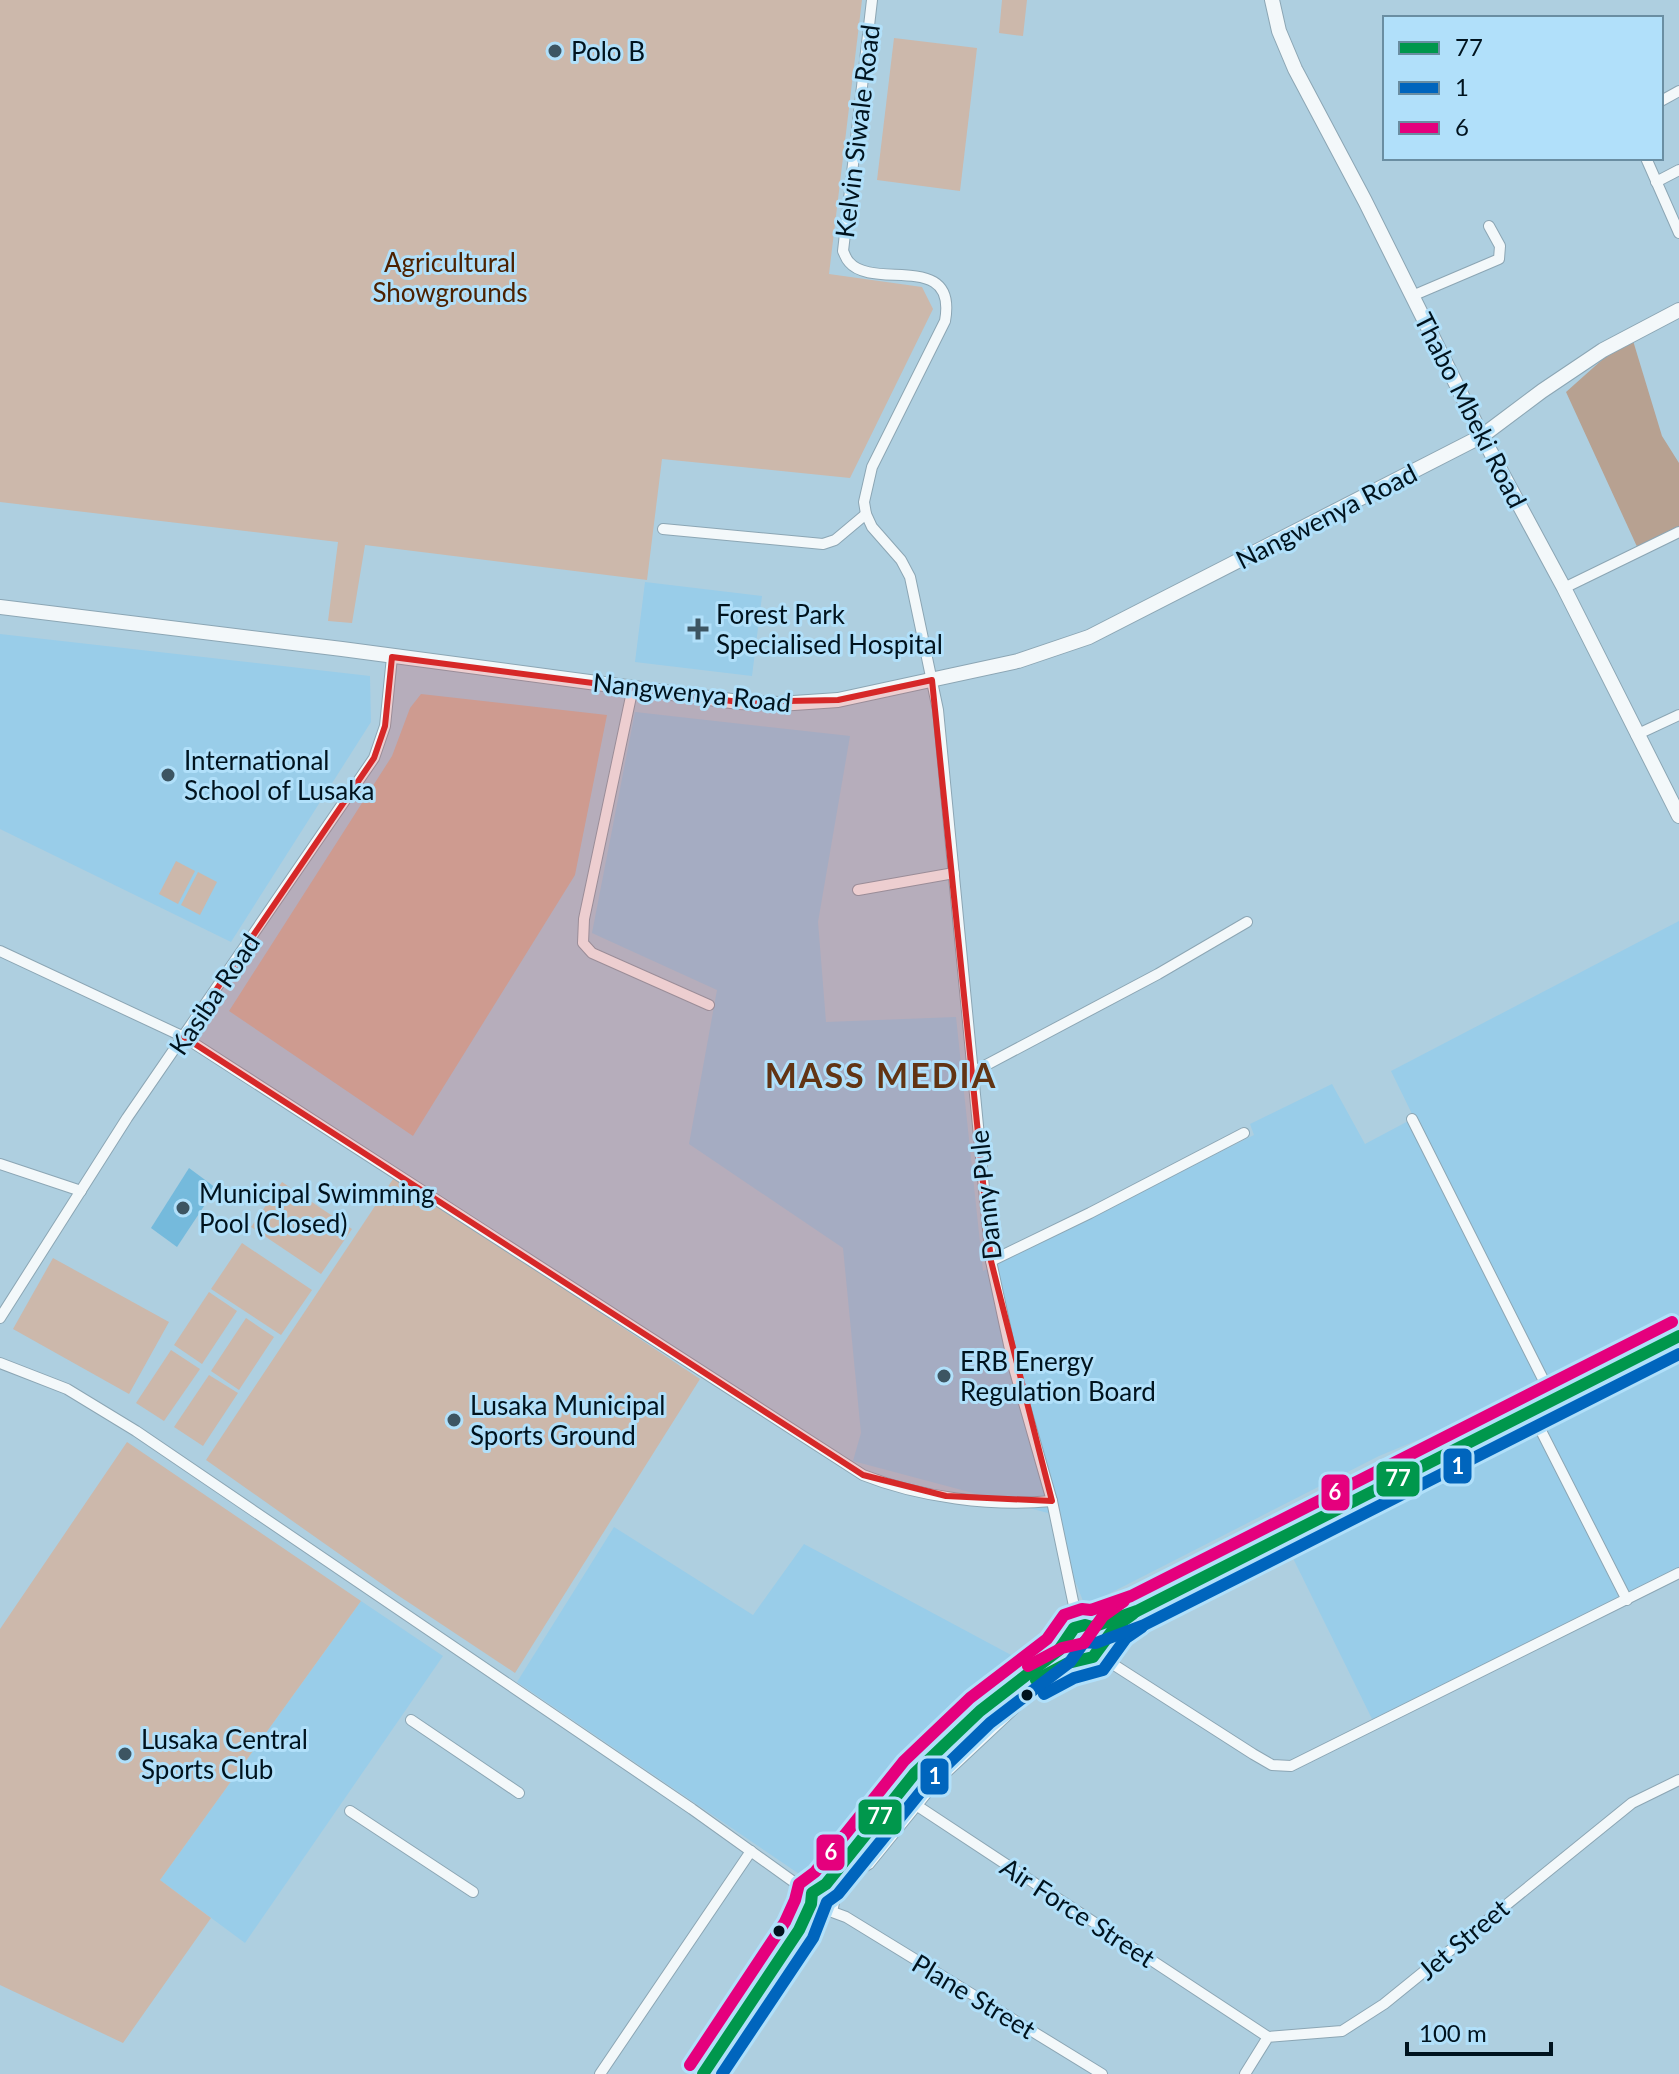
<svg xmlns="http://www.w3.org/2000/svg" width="1679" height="2074" viewBox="0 0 1679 2074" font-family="Lato,sans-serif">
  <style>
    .built { fill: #99cde9 }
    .green { fill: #ccb8ab }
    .forest { fill: #b7a191 }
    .water { fill: #75badc }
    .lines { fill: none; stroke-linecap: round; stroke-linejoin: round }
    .street-casing { stroke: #8ca6b4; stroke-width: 12 }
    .secondary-casing { stroke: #8ca6b4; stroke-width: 16 }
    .street { stroke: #f3f8fa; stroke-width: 10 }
    .secondary { stroke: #f3f8fa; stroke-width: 14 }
    .secondary-bridge-casing { stroke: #8ca6b4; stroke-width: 16; stroke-linecap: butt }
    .secondary-bridge { stroke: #f3f8fa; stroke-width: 14 }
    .bus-1-casing { stroke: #b1e0fa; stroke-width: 18 }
    .bus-2-casing { stroke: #b1e0fa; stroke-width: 18 }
    .bus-3-casing { stroke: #b1e0fa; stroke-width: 18 }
    .bus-1 { stroke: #00974c; stroke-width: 12 }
    .bus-2 { stroke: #0065bd; stroke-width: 12 }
    .bus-3 { stroke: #e5007d; stroke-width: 12 }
    .marked { fill: #d62828; fill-opacity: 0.2; stroke: #d62828; stroke-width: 6; stroke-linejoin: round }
    .poi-dot { fill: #3d5562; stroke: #b1e0fa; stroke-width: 3 }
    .bus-dot { fill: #00131e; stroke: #b1e0fa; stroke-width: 3 }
    .labels { text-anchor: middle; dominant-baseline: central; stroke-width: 6; stroke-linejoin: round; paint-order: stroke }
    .poi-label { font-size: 26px; fill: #00131e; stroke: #b1e0fa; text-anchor: start }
    .street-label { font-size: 26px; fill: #00131e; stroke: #b1e0fa }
    .park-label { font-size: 26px; fill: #4d2100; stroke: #b1e0fa }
    .district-label { font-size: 34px; font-weight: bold; letter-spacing: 2px; fill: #623413; stroke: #b1e0fa }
    .line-badge { stroke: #b1e0fa; stroke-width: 3 }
    .badge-label { font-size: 22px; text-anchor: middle; font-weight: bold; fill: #fff }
  </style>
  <rect width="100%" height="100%" fill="#aecfe0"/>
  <g class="built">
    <polygon points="645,582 762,596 752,676 635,662"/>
    <polygon points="0,634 370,676 371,722 231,942 0,829"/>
    <polygon points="635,712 850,736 818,922 826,1022 956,1017 983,1271 1254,1135 1250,1124 1332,1084 1365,1144 1414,1118 1391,1071 1679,921 1679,1319 1554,1384 1379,1456 1085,1606 1048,1513 853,1461 861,1433 843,1248 689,1144 717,990 592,933"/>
    <polygon points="1679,1352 1679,1569 1375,1725 1287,1546"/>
    <polygon points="614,1527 753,1615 804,1544 1013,1656 1019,1664 957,1727 814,1884 517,1682"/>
    <polygon points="361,1601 443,1656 245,1943 160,1880"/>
  </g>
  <g class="green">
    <polygon points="0,0 862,0 829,274 922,287 933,309 850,478 662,459 647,580 365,545 352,623 328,621 338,542 0,502"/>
    <polygon points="1002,0 1027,0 1023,36 999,33"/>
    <polygon points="894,38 977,48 960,191 877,180"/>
    <polygon points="421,694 607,715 575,875 413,1136 229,1011 392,756 410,708"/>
    <polygon points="176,861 195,871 178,904 159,894"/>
    <polygon points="198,872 217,882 200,915 181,905"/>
    <polygon points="395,1176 700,1379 515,1673 396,1594 206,1460"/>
    <polygon points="282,1182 352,1229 321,1274 251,1227"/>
    <polygon points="242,1243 312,1290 281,1335 211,1289"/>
    <polygon points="53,1258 169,1322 129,1394 13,1329"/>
    <polygon points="209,1292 237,1311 202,1364 174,1345"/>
    <polygon points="246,1318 274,1337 239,1390 211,1371"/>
    <polygon points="171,1350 200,1369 164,1421 136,1403"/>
    <polygon points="209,1375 238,1393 203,1446 174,1427"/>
    <polygon points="127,1442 361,1601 160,1880 211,1918 123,2043 0,1985 0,1629"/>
  </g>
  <polygon class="forest" points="1631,334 1662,436 1679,463 1679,530 1639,551 1566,392"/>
  <polygon class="water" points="189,1168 216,1188 177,1247 151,1228"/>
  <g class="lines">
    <defs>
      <g id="street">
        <path d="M872,0L843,251C845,255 846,259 849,262C873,291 958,250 945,321L872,467L864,502L866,514L872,527L901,560L910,577L938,710L991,1261L1014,1368L1052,1501L1074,1606V1628"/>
        <polyline points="1661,101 1679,91"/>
        <polyline points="1646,158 1679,233"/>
        <polyline points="1656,182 1679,170"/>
        <polyline points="1412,296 1499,259 1500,246 1489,226"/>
        <polyline points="663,529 823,544 835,540 866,514"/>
        <polyline points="1564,588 1679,532"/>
        <polyline points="633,687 584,919 583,943 592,953 709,1005"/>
        <polyline points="1636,735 1679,715"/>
        <polyline points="858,890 954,873"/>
        <path d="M0,951L184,1037L863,1475C918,1497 993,1507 1052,1501"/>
        <polyline points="973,1072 1158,974 1247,922"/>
        <polyline points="1412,1119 1554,1401"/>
        <polyline points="0,1164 81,1191"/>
        <polyline points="991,1261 1090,1213 1244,1133"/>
        <polyline points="0,1318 127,1118 374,758 385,726 392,657"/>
        <polyline points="0,1363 67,1389 136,1431 692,1809 805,1890 810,1896"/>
        <polyline points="1532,1413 1627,1600"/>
        <polyline points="1097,1654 1253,1754 1272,1765 1291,1766 1679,1573"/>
        <polyline points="411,1720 519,1793"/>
        <polyline points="890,1785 916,1805 1268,2037"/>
        <polyline points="350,1811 473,1892"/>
        <polyline points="839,1866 838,1853 905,1764 960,1716 1016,1674 1030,1671"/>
        <polyline points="844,1878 869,1864 934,1784 1016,1707 1023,1694"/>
        <polyline points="827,1910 846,1917 1102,2074"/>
        <polyline points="600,2074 751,1851"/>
        <polyline points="1245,2074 1268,2037 1342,2031 1384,2004 1632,1803 1679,1780"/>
      </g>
      <g id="secondary">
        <polyline points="1272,0 1279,31 1295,69 1365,201 1482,436 1564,588 1679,816"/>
        <polyline points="0,607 342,649 739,702 779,704 838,700 1018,661 1089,637 1482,436 1542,391 1603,350 1679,310"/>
        <polyline points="1092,1627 1137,1611 1679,1336"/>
        <polyline points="934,1755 980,1711 1059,1650 1074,1628 1085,1625 1099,1633"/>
        <polyline points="941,1763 989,1718 1039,1678 1068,1663 1089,1659 1097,1654 1115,1627 1126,1619"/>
        <polyline points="802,1928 822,1911 831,1907 835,1888 870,1844"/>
        <polyline points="703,2074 799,1930 811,1904 812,1893 826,1884 861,1838"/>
      </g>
    </defs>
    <use href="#street" class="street-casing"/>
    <use href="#secondary" class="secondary-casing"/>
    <use href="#street" class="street"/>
    <use href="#secondary" class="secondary"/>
    <defs>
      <g id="secondary-bridge">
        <polyline points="861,1838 915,1773 934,1755"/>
        <polyline points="870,1844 924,1780 941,1763"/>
      </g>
    </defs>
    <use href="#secondary-bridge" class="secondary-bridge-casing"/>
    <use href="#secondary-bridge" class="secondary-bridge"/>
    <defs>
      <g id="bus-1">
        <polyline points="1036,1680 1068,1663 1093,1657 1115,1627 1133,1614"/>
        <polyline points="703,2074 799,1930 811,1904 812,1893 826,1884 915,1773 980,1711 1059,1650 1074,1628 1085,1625 1092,1627 1137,1611 1679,1336"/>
      </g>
      <g id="bus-2">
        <polyline points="1044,1694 1074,1678 1103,1670 1126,1638 1142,1627"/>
        <polyline points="722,2074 813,1938 827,1902 838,1894 927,1784 990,1723 1070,1662 1084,1642 1096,1643 1144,1625 1679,1354"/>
      </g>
      <g id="bus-3">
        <polyline points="1028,1666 1062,1648 1084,1643 1103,1616 1124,1601"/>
        <polyline points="690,2065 785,1922 795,1900 799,1884 815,1872 904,1761 970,1698 1047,1639 1064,1615 1082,1609 1091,1610 1131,1596 1672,1322"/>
      </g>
    </defs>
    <use href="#bus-1" class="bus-1-casing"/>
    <use href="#bus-2" class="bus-2-casing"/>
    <use href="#bus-3" class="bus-3-casing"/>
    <use href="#bus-1" class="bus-1"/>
    <use href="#bus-2" class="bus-2"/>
    <use href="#bus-3" class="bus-3"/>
  </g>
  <path class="marked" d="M392,657L739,702L838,700L932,680L991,1261L1052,1501L946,1496L863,1475L184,1037L374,758L385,726Z"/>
  <g class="poi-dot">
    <circle cx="555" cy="51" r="8"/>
    <path d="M694 617h8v8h8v8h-8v8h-8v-8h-8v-8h8z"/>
    <circle cx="168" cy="775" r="8"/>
    <circle cx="183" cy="1208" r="8"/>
    <circle cx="944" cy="1376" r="8"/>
    <circle cx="454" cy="1420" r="8"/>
    <circle cx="125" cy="1754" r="8"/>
  </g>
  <g class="bus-dot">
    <circle cx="1027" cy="1695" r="7"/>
    <circle cx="779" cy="1931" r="7"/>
  </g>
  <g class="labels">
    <g class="poi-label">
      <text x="571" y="51">Polo B</text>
      <text x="716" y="614">Forest Park<tspan x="716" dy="30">Specialised Hospital</tspan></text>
      <text x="184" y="760">International<tspan x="184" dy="30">School of Lusaka</tspan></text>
      <text x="199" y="1193">Municipal Swimming<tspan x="199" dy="30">Pool (Closed)</tspan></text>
      <text x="960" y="1361">ERB Energy<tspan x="960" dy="30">Regulation Board</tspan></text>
      <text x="470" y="1405">Lusaka Municipal<tspan x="470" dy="30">Sports Ground</tspan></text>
      <text x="141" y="1739">Lusaka Central<tspan x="141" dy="30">Sports Club</tspan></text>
    </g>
    <g class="street-label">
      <text transform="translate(857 131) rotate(-83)">Kelvin Siwale Road</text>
      <text transform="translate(1471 410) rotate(63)">Thabo Mbeki Road</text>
      <text transform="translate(1326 516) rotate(-27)">Nangwenya Road</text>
      <text transform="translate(692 692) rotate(6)">Nangwenya Road</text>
      <text transform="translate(214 994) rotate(-56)">Kasiba Road</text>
      <text transform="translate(985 1195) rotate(-96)">Danny Pule</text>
      <text transform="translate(1078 1912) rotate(33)">Air Force Street</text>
      <text transform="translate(1463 1939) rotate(-40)">Jet Street</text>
      <text transform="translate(974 1996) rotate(31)">Plane Street</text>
    </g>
    <g class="park-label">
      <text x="450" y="262">Agricultural<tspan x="450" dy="30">Showgrounds</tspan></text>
    </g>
    <g class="district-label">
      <text x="881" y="1074">MASS MEDIA</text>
    </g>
  </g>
  <g class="line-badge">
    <rect x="1442" y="1447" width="31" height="38" rx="8" fill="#0065bd"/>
    <rect x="1375" y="1460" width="46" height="38" rx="8" fill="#00974c"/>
    <rect x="1320" y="1473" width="31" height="39" rx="8" fill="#e5007d"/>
    <rect x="919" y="1757" width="31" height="39" rx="8" fill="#0065bd"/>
    <rect x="857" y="1798" width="46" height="38" rx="8" fill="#00974c"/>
    <rect x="815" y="1833" width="31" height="39" rx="8" fill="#e5007d"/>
  </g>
  <g class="badge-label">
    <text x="1458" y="1474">1</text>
    <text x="1398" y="1486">77</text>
    <text x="1335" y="1500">6</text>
    <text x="935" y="1784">1</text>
    <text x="880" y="1824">77</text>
    <text x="831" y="1860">6</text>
  </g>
  <rect x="1383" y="16" width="280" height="144" fill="#b1e0fa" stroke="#6a8ea2" stroke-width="2"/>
  <rect x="1399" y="42" width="40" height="12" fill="#00974c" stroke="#6a8ea2" stroke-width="2"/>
  <text x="1455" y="56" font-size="24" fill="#00131e">77</text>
  <rect x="1399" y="82" width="40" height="12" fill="#0065bd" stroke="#6a8ea2" stroke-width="2"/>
  <text x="1455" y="96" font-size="24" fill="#00131e">1</text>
  <rect x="1399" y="122" width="40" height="12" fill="#e5007d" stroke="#6a8ea2" stroke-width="2"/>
  <text x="1455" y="136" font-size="24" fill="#00131e">6</text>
  <path d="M1407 2042v12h144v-12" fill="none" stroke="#00131e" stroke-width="4"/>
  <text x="1419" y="2042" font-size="24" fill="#00131e" stroke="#b1e0fa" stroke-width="6" paint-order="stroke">100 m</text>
</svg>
